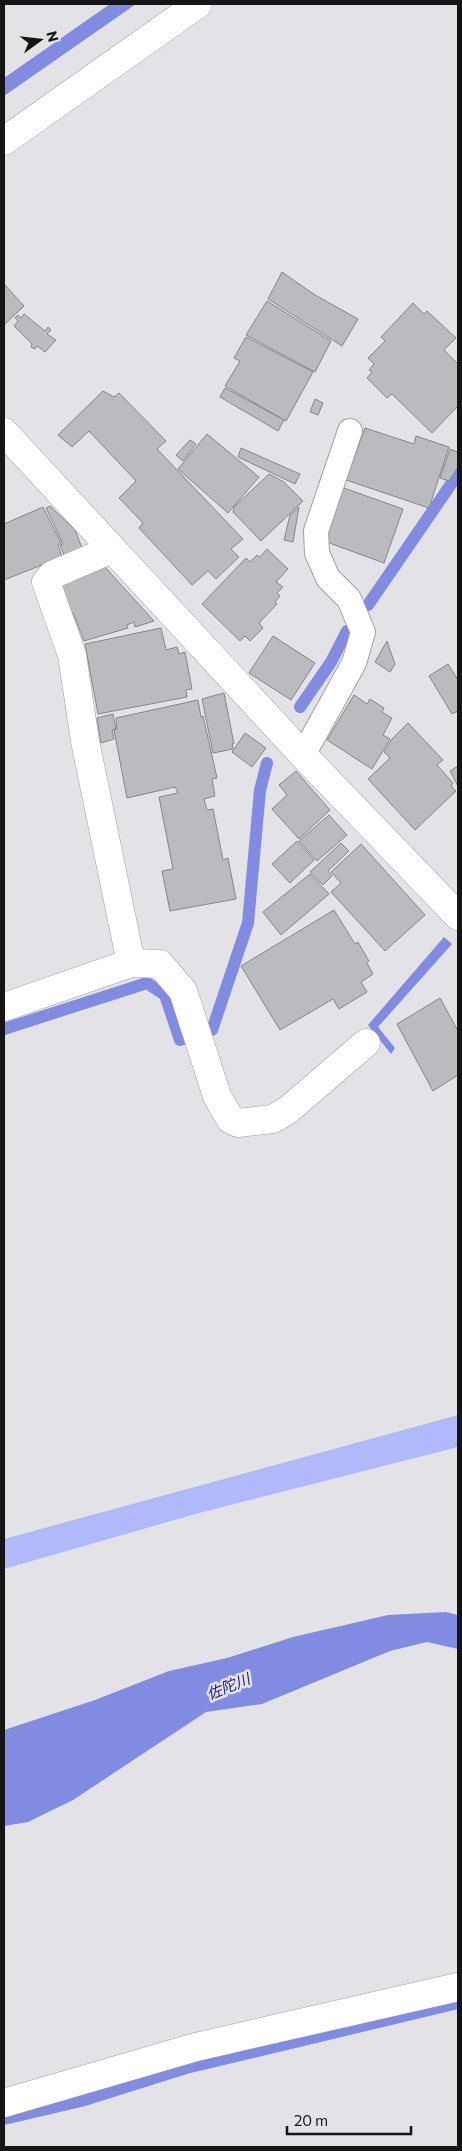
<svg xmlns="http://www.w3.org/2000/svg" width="462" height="2151" viewBox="0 0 462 2151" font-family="Commissioner,'Noto Sans JP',sans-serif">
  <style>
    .green { fill: #b0bafb }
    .water { fill: #818be1 }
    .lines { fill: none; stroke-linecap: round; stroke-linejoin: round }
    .stream { stroke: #818be1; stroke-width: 12 }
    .building { fill: #babbbe; stroke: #858689 }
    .service-casing { stroke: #a0a0a4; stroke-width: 26 }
    .minor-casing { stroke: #a0a0a4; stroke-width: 29 }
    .tertiary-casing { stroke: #a0a0a4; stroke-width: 29 }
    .service { stroke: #fff; stroke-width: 24 }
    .minor { stroke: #fff; stroke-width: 28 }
    .tertiary { stroke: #fff; stroke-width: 28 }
    .labels { text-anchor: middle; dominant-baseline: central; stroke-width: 5; stroke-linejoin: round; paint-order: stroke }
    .water-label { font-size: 15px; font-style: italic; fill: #23157a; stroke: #e3e3e7 }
  </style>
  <rect width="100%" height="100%" fill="#e3e3e7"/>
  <polygon class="green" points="458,1415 458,1447 199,1513 4,1569 4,1539"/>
  <g class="water">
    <polygon points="110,4 136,4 4,96 4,78"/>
    <polygon points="444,937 452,944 378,1027 395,1048 391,1054 368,1025"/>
    <polygon points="446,1612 458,1615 458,1649 427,1642 390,1651 262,1704 206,1712 73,1800 28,1822 4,1826 4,1730 95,1700 169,1671 227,1658 293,1637 388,1615"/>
  </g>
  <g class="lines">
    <g class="stream">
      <polyline points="368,605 458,474"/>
      <polyline points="300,707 331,662 347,631"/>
      <polyline points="4,1029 147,983 165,995 180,1040 212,1030 248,923 260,790 267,763"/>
      <polyline points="4,2119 81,2101 186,2068 458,2003"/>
    </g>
  </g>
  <g class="building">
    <polygon points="282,272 315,295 358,319 342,346 268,299"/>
    <polygon points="4,284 24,306 4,325"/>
    <polygon points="267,301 331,341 315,372 246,335"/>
    <polygon points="413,303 424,314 427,311 456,338 444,350 458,364 458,406 432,433 392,394 387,398 367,378 372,372 369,370 374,364 368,358 385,341 381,337"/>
    <polygon points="24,314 45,331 48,327 51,330 47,334 56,340 45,352 37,346 35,349 31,347 32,344 14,326 18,321 15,318 18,315 21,318"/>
    <polygon points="246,337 313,372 286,421 225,386 240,361 234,358"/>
    <polygon points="225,388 284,420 278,431 220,397"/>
    <polygon points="103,391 114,397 119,393 166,441 157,449 243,539 231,549 239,557 216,579 208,571 192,585 139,528 143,523 119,498 136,481 89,431 72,447 58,435"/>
    <polygon points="315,399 323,403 318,415 310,412"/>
    <polygon points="365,428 414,444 416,436 449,447 429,508 346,480"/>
    <polygon points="207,434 259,477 228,513 178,469"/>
    <polygon points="190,440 196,444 183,461 176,455"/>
    <polygon points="241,448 300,474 295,484 238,457"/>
    <polygon points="450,449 458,452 458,467 449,481 440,478"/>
    <polygon points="269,474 284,482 303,501 261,541 233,512 234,507"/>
    <polygon points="341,487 403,509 384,563 321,540"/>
    <polygon points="50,506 75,530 82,548 64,555 60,545 63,544 46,508"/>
    <polygon points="43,507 61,543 58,545 62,557 4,580 4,524"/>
    <polygon points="299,507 293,542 284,540 290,515"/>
    <polygon points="267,549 288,569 276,582 283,587 277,593 280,596 275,602 277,604 259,623 263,628 250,641 245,636 240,641 202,604 246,558 250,562 257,555 260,557"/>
    <polygon points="104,566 154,621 135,627 134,622 127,625 128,628 84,641 73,613 71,614 60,585 96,569 96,571"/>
    <polygon points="161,628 166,650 177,647 179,654 185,652 192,689 186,690 187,697 98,714 85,644"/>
    <polygon points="273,636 315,663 291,700 249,673"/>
    <polygon points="387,641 395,664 390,672 375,662"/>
    <polygon points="448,664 458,680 458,711 452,714 429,676"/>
    <polygon points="224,693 234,744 232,744 233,749 213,753 202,699"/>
    <polygon points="354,695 367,704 370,699 384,708 382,712 392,718 383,735 390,739 372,769 327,740"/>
    <polygon points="198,700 201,717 203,716 217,778 212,779 215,796 204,799 207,810 213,809 223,860 228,858 236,899 170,911 162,871 173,869 159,797 178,793 175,787 127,798 114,730 117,729 116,718"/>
    <polygon points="113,714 116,729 112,730 114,739 101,743 97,718"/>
    <polygon points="408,723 443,760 437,765 453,783 451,786 456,791 415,830 368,779 390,758 384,752 392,739"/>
    <polygon points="245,733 266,748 252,767 232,752"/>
    <polygon points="458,766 458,786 450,771"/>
    <polygon points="296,771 330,810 299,839 272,809 287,795 279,785"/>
    <polygon points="329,815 347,835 317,861 299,841"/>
    <polygon points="297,841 314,860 290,883 272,864"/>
    <polygon points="341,843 349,851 328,871 332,876 323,885 310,872"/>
    <polygon points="361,844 425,915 385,951 331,892 341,883 331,872"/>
    <polygon points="310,874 329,894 281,935 263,912"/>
    <polygon points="334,910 355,944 358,942 369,961 367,963 373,974 361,982 367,992 339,1009 333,999 280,1030 241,966"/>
    <polygon points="440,998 458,1031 458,1075 433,1091 397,1024"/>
  </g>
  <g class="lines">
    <defs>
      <polyline id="service" points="303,755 354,663 363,632 349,599 328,578 317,553 316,531 350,431"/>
      <g id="minor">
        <polyline points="4,432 303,755 458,916"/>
        <polyline points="112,549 52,575 46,582 72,655 85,741 131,963"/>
        <polyline points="4,1007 131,963 160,964 183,991 217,1096 230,1119 238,1123 273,1119 288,1110 366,1043"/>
        <polyline points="4,2103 196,2047 458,1987"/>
      </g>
      <polyline id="tertiary" points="4,141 198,4"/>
    </defs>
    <use href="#service" class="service-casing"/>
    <use href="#minor" class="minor-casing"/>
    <use href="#tertiary" class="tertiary-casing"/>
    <use href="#service" class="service"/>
    <use href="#minor" class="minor"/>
    <use href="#tertiary" class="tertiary"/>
  </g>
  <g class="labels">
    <g class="water-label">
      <text transform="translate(228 1686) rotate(-22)">佐陀川</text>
    </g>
  </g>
  <rect width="462" height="2151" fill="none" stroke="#151516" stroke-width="10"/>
  <g transform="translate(40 40) rotate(75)" stroke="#e3e3e7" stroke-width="4" paint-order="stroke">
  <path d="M0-4L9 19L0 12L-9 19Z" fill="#151516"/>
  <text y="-8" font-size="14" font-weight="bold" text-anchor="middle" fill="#151516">N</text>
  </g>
  <path d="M287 2126v8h124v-8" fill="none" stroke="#151516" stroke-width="2.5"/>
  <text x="294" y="2126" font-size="15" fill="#151516" stroke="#e3e3e7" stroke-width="4" paint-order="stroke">20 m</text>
</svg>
